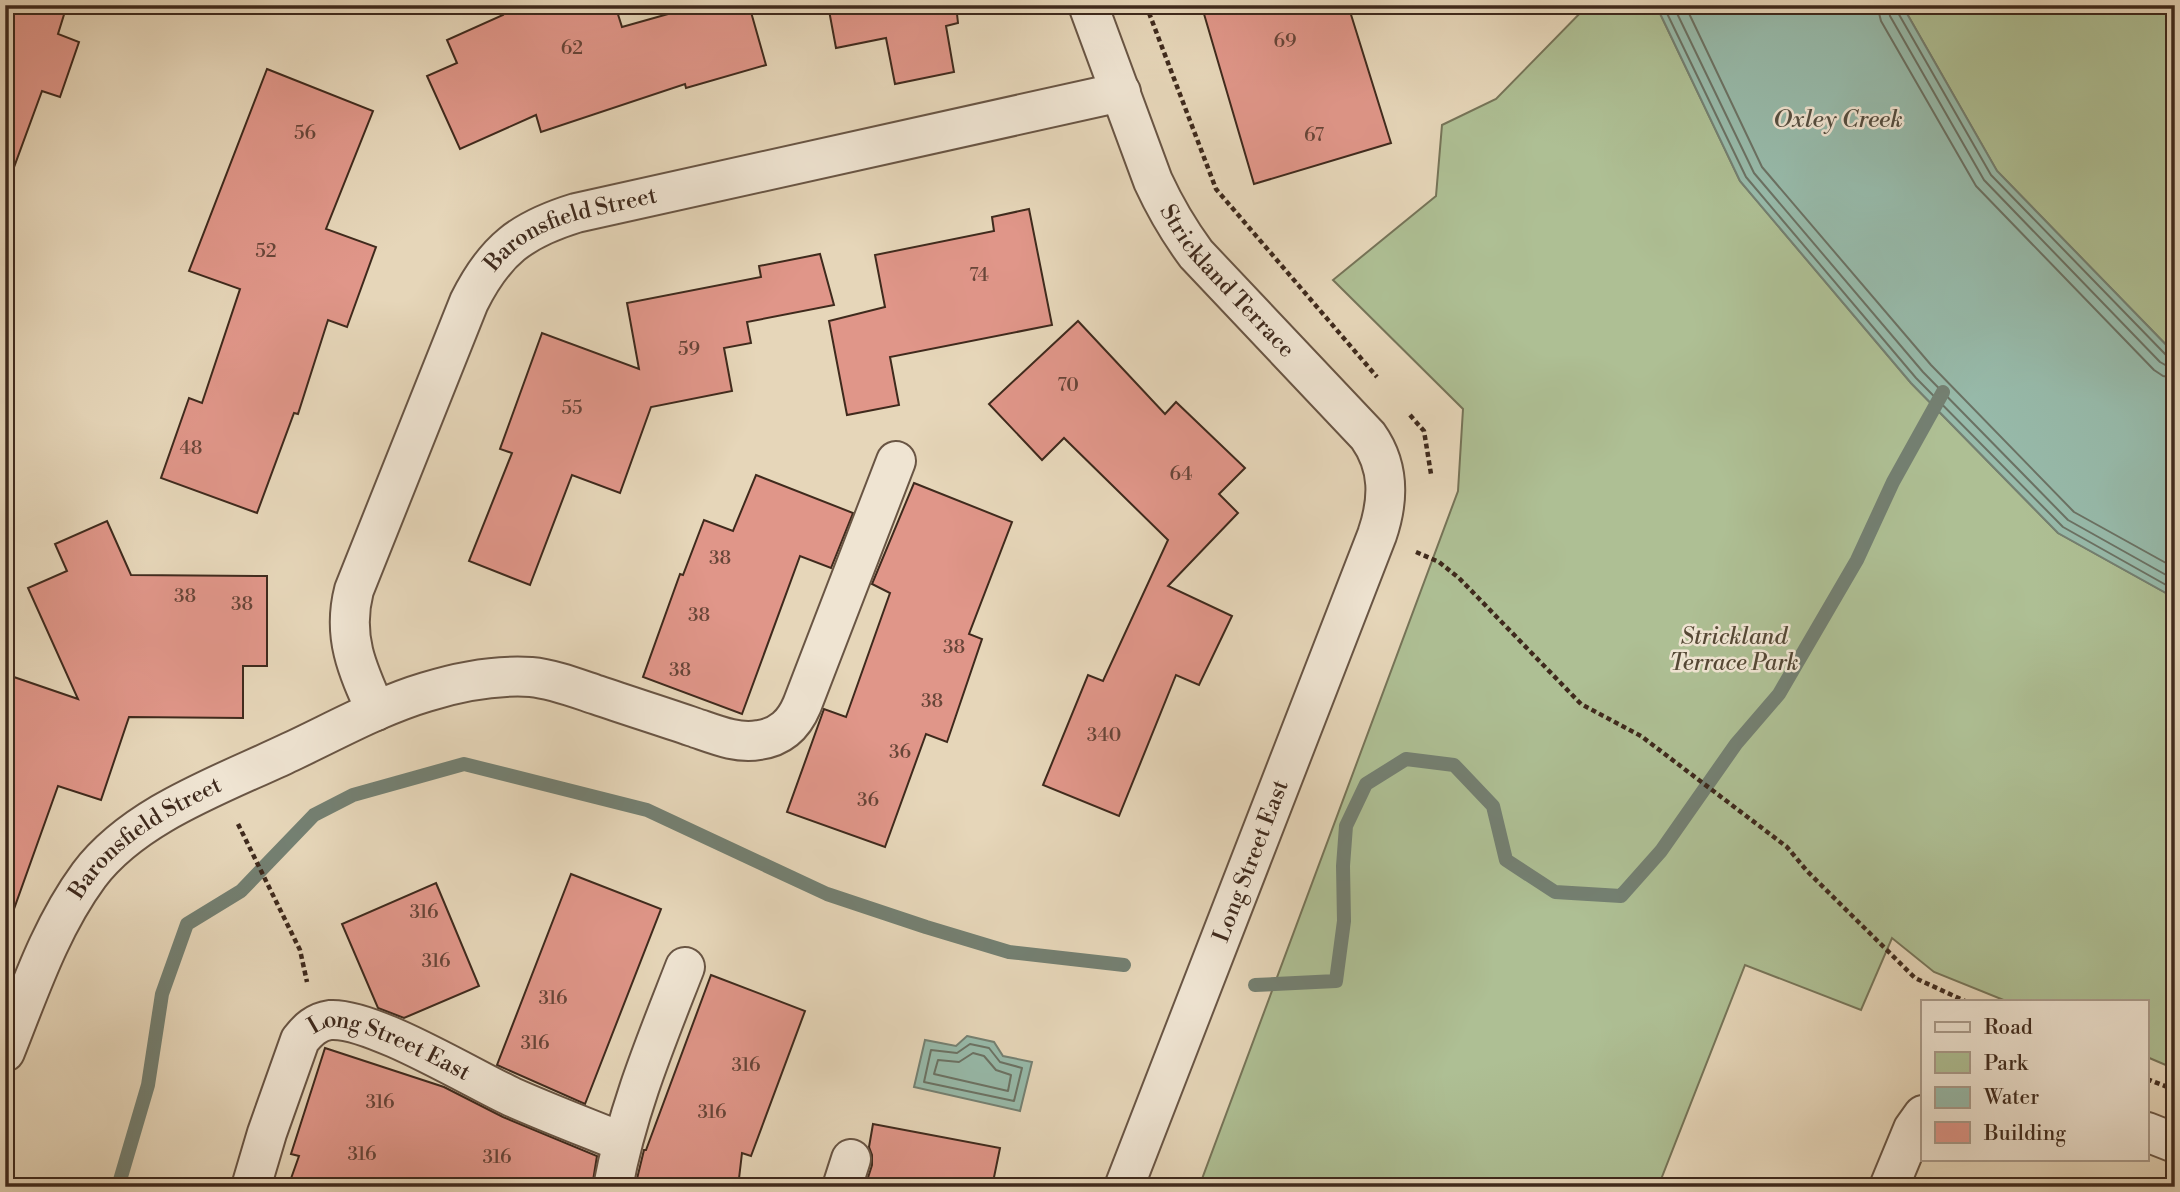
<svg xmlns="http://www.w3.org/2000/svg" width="2180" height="1192" viewBox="0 0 2180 1192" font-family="'Libre Bodoni',serif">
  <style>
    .green { fill: #aebf94; stroke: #767458; stroke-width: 2 }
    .water { fill: #97baaa; stroke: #748072; stroke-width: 2 }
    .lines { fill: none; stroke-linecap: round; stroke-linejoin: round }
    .shore { stroke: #6b7264; stroke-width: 2 }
    .stream { stroke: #748072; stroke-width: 14 }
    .building { fill: #e09689; stroke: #3f2a1d; stroke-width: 2 }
    .minor-casing { stroke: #695544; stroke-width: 42 }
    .path { stroke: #3f2a1d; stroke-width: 4.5; stroke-dasharray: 5 3.5; stroke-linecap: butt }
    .minor { stroke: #efe4d2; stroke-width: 38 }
    .labels { text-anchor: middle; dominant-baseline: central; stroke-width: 5; stroke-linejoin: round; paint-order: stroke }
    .number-label { font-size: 19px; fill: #674538 }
    .street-label { font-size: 23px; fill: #3f2a1d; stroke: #efe4d2 }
    .park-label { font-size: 23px; font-style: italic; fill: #554835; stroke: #efe4d2 }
    .water-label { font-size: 24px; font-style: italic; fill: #554e40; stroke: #efe4d2 }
  </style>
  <rect width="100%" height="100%" fill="#e6d6b9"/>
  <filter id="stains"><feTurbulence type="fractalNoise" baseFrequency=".00286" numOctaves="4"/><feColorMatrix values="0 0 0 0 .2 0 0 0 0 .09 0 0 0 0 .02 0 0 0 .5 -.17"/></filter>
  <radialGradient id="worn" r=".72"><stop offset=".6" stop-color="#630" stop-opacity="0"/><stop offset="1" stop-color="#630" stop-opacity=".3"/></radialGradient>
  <g class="green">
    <polygon points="1588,5 1656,5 1740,181 1911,383 2058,533 2175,598 2175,1069 2147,1057 2147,1001 2006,1001 1934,972 1892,938 1861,1010 1745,965 1658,1187 1199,1187 1458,491 1463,409 1333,280 1436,196 1442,125 1496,99"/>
    <polygon points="1902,5 2175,5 2175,354 1997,171"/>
  </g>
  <g class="water">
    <polygon points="1656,5 1902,5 1997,171 2175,354 2175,598 2058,533 1911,383 1740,181"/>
    <polygon points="967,1036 994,1042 1003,1056 1032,1062 1020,1111 914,1087 925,1040 956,1046"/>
  </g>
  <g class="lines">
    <g class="shore">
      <polyline points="1663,5 1746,177 1916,378 2063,527 2175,590"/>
      <polyline points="1673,5 1754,173 1923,372 2068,520 2175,580"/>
      <polyline points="1685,5 1762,167 1931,365 2074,512 2175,568"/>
      <polyline points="1877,5 1881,21 1976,186 2154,370 2163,376 2175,378"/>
      <polyline points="1888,5 1890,16 1984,180 2160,362 2167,366 2175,367"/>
      <polyline points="1896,5 1897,11 1991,175 2167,356 2175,358"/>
      <polygon points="970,1044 989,1048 1000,1062 1022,1068 1014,1101 924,1082 931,1050 957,1053"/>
      <polygon points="973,1053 984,1056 996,1070 1011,1075 1008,1091 934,1074 938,1060 959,1062"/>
    </g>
    <g class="stream">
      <polyline points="1255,985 1336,981 1344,921 1343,866 1346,826 1366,784 1406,759 1454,765 1493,806 1506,860 1555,892 1621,896 1661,851 1736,744 1779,694 1857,560 1893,482 1943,392"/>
      <polyline points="118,1187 148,1085 162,994 187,924 241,891 314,815 353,795 464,764 647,810 827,894 926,927 1009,952 1124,965"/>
    </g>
  </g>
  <g class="building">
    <polygon points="5,5 67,5 58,34 79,42 60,97 42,91 10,178 5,177"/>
    <polygon points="500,5 615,5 622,27 700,5 749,5 766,65 686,88 685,84 541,132 536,115 460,149 427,76 457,63 447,40 503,15"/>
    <polygon points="828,5 956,5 958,23 946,26 954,72 895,84 886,38 836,48"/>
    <polygon points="1234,5 1348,5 1391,143 1254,184 1204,14"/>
    <polygon points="267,69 373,111 326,229 376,247 347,327 328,320 298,414 294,413 257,513 161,478 189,398 202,403 240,289 189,271"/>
    <polygon points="1029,209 1052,325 890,357 899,405 847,415 829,321 885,307 875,255 994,231 992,217"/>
    <polygon points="820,254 834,305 747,322 751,343 724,348 732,391 651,407 620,493 572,475 530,585 469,561 512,453 500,449 542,333 639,369 627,303 761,277 759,266"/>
    <polygon points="1078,321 1165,414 1176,402 1245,468 1219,494 1238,513 1168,586 1232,616 1199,685 1176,675 1119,816 1043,785 1088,675 1103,681 1168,540 1064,438 1042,460 989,404"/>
    <polygon points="756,475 853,513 831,568 800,556 742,714 643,677 680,574 683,575 704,520 733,531"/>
    <polygon points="914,483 1012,522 969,634 982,639 947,742 926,734 885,847 787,812 824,709 846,717 890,593 872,584"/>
    <polygon points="107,521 131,575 267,576 267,666 243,666 243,718 129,717 101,800 58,786 10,920 5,919 5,674 78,699 28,588 67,571 55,544"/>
    <polygon points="571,874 661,909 585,1104 497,1065"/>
    <polygon points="436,883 479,986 404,1018 378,1008 342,924"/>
    <polygon points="711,975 805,1011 751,1156 742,1153 738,1187 635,1187 644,1150 646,1150"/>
    <polygon points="325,1048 444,1087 503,1117 597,1156 592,1187 288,1187 299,1156 291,1154"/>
    <polygon points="873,1124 1000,1148 992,1187 865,1187 872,1165 872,1155 869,1147"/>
  </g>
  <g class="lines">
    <defs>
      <g id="minor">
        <path id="s1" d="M1088,5L1153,181C1165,207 1179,231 1196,254L1368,436C1390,467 1389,500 1377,535L1124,1187"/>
        <path id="s2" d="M376,711C357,669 342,636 354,590L469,302C495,250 521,230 576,213L1121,92"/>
        <path id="s3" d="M5,1052C29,992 50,928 89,875C135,814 223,784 290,752C335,731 379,706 426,692C458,682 497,675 531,677C553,679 576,688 597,695C629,706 661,716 693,727C714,734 736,744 759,740C781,737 794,724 802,705L896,461"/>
        <polyline points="2147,1132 2175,1143"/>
        <path id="s4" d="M251,1187L267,1133L300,1040C308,1030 316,1022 330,1020C371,1017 471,1078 512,1097C548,1113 585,1127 622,1142"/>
        <path d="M613,1187C627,1110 657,1039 685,967"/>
        <polyline points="842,1187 851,1159"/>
        <polyline points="1889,1187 1913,1129 1923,1115"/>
      </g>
    </defs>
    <use href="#minor" class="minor-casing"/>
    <g class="path">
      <polyline points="1146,5 1216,189 1377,377"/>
      <polyline points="1410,415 1424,431 1431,474"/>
      <polyline points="1416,552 1439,562 1459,578 1581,704 1641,736 1787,847 1807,871 1915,978 1965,1001"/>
      <polyline points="238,824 300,950 307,982"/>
      <polyline points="2147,1079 2175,1090"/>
    </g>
    <use href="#minor" class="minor"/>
  </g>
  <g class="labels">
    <g class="number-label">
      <text x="1285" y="41">69</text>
      <text x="572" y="48">62</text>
      <text x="305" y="133">56</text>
      <text x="1314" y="135">67</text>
      <text x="266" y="251">52</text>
      <text x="979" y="275">74</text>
      <text x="689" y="349">59</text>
      <text x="1068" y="385">70</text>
      <text x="572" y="408">55</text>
      <text x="191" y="448">48</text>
      <text x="1181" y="474">64</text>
      <text x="720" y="558">38</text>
      <text x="185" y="596">38</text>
      <text x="242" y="604">38</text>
      <text x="699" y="615">38</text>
      <text x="954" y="647">38</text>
      <text x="680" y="670">38</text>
      <text x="932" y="701">38</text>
      <text x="1104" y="735">340</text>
      <text x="900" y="752">36</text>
      <text x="868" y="800">36</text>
      <text x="424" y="912">316</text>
      <text x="436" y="961">316</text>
      <text x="553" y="998">316</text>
      <text x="535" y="1043">316</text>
      <text x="746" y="1065">316</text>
      <text x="380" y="1102">316</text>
      <text x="712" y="1112">316</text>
      <text x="362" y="1154">316</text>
      <text x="497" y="1157">316</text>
    </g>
    <g class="street-label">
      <text stroke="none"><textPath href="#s2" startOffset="569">Baronsfield Street</textPath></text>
      <text stroke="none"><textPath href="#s1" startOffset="313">Strickland Terrace</textPath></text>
      <text stroke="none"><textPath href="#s3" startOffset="264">Baronsfield Street</textPath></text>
      <text transform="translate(1251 861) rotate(-69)">Long Street East</text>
      <text stroke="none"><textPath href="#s4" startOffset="256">Long Street East</textPath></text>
    </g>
    <g class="park-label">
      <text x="1734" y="637">Strickland<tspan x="1734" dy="26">Terrace Park</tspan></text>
    </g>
    <g class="water-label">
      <text x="1838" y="120">Oxley Creek</text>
    </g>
  </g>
  <rect width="2180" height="1192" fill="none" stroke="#e6d6b9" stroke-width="28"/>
  <rect x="7" y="7" width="2166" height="1178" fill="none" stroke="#3f2a1d" stroke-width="3.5"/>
  <rect x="14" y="14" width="2152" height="1164" fill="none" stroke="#3f2a1d" stroke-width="2"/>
  <rect x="1921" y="1000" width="228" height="161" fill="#efe4d2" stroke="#a99a8a" stroke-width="2"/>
  <rect x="1935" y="1022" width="35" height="10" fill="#efe4d2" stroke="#a99a8a" stroke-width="2"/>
  <text x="1984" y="1034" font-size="21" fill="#3f2a1d">Road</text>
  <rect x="1935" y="1052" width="35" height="21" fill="#aebf94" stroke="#a99a8a" stroke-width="2"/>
  <text x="1984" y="1070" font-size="21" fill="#3f2a1d">Park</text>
  <rect x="1935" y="1087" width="35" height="21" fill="#97baaa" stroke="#a99a8a" stroke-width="2"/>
  <text x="1984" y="1104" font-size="21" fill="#3f2a1d">Water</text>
  <rect x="1935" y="1122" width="35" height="21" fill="#e09689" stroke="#a99a8a" stroke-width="2"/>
  <text x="1984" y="1140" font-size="21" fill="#3f2a1d">Building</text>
  <rect width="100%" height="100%" filter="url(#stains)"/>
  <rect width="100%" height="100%" fill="url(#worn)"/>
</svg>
